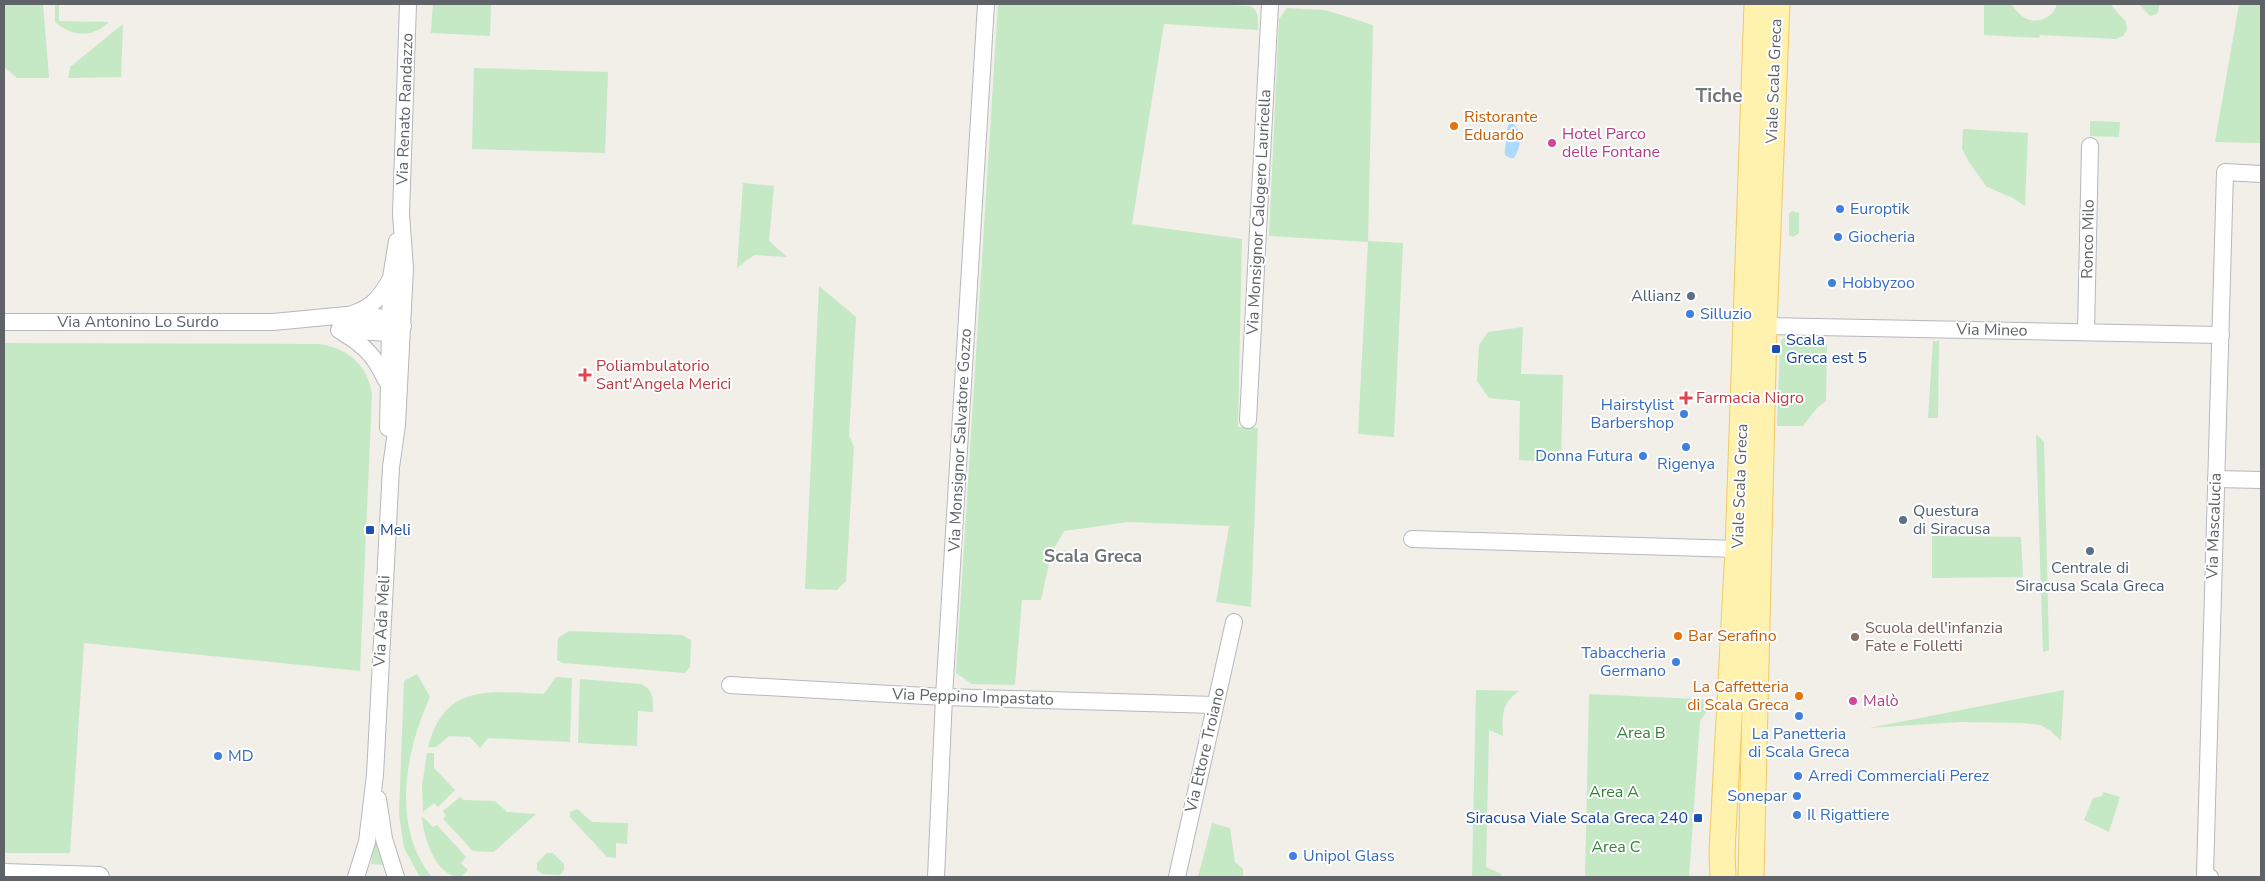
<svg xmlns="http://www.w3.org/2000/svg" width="2265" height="881" viewBox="0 0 2265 881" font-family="'Nunito Sans',sans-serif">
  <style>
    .green { fill: #c5e8c5 }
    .water { fill: #aadaff }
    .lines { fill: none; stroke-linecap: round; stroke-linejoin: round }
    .minor-casing { stroke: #b5b8bc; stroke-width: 18 }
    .tertiary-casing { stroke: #b5b8bc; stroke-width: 22 }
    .primary-casing { stroke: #f2c960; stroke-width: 27 }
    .minor { stroke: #fff; stroke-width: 16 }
    .tertiary { stroke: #fff; stroke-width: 20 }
    .primary { stroke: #fff2af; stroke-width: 25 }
    .food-dot { fill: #e8710a; stroke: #fff; stroke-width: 2 }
    .hotel-dot { fill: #d1479c; stroke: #fff; stroke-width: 2 }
    .shop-dot { fill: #3f7fe0; stroke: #fff; stroke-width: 2 }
    .service-dot { fill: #5c6f8a; stroke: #fff; stroke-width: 2 }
    .transit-dot { fill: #1a4fb4; stroke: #fff; stroke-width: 2 }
    .health-dot { fill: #e0444e; stroke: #fff; stroke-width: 2 }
    .education-dot { fill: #8d6e63; stroke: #fff; stroke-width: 2 }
    .labels { text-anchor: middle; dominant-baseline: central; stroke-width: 4; stroke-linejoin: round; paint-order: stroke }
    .street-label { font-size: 16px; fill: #5f6368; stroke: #fff }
    .food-label { font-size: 16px; fill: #c56008; stroke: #fff; text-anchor: start }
    .hotel-label { font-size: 16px; fill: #b23c85; stroke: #fff; text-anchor: start }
    .shop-label { font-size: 16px; fill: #366cbe; stroke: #fff; text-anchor: start }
    .service-label { font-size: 16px; fill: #4e5e75; stroke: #fff; text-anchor: end }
    .transit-label { font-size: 16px; fill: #164399; stroke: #fff; text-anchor: start }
    .health-label { font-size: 16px; fill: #be3a42; stroke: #fff; text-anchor: start }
    .education-label { font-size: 16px; fill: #785e54; stroke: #fff; text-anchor: start }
    .park-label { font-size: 16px; fill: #348238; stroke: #fff }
    .neighbourhood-label { font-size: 18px; font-weight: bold; fill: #70757a; stroke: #fff }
    .quarter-label { font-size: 19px; font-weight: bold; fill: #70757a; stroke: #fff }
  </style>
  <rect width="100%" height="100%" fill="#f1efe8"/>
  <g class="green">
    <polygon points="4,4 43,4 49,78 17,78 4,67"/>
    <path d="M55,4H59V21L109,22C93,38 72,37 55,22Z"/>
    <polygon points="433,4 491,4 490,36 431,33"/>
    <path d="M998,4H1214L1250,6C1260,11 1258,21 1258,30L1164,24L1132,224L1242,239L1238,427L1258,428L1251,607L1216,602L1229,526L1128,522L1064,531L1051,554L1041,600H1022L1015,685L972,684L956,673Z"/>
    <path d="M1984,4H2011C2014,8 2018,13 2022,16C2034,26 2053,19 2057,4H2110L2126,22L2127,30L2123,36L2116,39L2040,35L2039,38L1984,35Z"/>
    <polygon points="2139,4 2160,4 2157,14 2150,16"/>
    <polygon points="2239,4 2261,4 2261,143 2215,142"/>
    <polygon points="1287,8 1325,10 1373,25 1368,241 1403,243 1394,437 1358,434 1368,242 1269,236 1279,19"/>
    <polygon points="123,24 121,77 68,78 70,67"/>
    <polygon points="474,68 608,72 605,153 472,149"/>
    <polygon points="2090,121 2120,122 2119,137 2090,136"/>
    <polygon points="1963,129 2028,133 2025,206 2013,198 1987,187 1969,162 1962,149"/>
    <polygon points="743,183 774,186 769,241 787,257 754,255 737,268"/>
    <polygon points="1792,211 1799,213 1799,233 1793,237 1789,235 1789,214"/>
    <polygon points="819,286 856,317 849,435 854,447 846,581 837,590 805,589"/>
    <polygon points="1523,327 1521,374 1563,375 1561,462 1519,460 1520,401 1489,398 1477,381 1479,345 1488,332"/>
    <polygon points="1786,337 1821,338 1827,345 1826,401 1817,408 1803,426 1777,426 1780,346 1782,339"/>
    <polygon points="1933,341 1939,341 1938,418 1928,418"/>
    <path d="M4,343L320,344C348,348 368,366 372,394L360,671L84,643L70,853H4Z"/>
    <polygon points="2036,434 2044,442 2049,650 2043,652"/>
    <polygon points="1932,536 2021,537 2023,577 1932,578"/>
    <polygon points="569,631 682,635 691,640 690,667 685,673 563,663 557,660 558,638"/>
    <path d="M417,674L430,697C405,752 391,827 432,877H420L404,848L399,814L404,681Z"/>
    <path d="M556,677L572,678L570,742L488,738L480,748L470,737L449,736L436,747H428C445,682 490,692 544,694Z"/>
    <path d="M580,679L641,684C654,690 653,699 653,712L638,711L637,746L578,743Z"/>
    <path d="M1476,690L1519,691C1501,704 1502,716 1503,736L1489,730L1486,867L1501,874V877H1472Z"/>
    <polygon points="2064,690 2061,741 2050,730 2040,725 2022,723 1959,722 1869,728"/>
    <polygon points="1589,694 1715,700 1700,721 1689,877 1585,877"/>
    <polygon points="427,753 434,753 434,768 455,790 438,807 434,803 423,812 422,786"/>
    <polygon points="2103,792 2120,797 2109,832 2084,820 2093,798 2102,796"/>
    <polygon points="460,797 464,800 495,801 507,812 536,814 494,852 473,851 443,819 446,816 443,811"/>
    <polygon points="577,809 592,822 628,823 627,844 616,843 616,858 607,857 570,817 570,812"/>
    <path d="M422,816L433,827L437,825L466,857L461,863L468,870L461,877C435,877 423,836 422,816Z"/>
    <polygon points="1212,823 1230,828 1235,862 1243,869 1243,877 1198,877"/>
    <polygon points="375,839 384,865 371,864"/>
    <polygon points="547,853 553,853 564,864 564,870 560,875 542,874 537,870 537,863"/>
  </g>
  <path class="water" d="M1509,124H1514C1523,135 1521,146 1514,158H1510L1505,155C1504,147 1508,142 1505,134Z"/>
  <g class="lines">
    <defs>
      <g id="minor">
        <path d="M352,314C371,308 380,298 390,280"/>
        <polyline points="4,322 273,322 347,315 389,318 396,321 403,326 389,333 339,330"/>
        <polyline points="1764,326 2221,335"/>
        <path d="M342,332C365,346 374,355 386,380"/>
        <polyline points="2086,332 2090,146"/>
        <polyline points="1248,420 1270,4"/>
        <polyline points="388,428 391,278 397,241"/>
        <polyline points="2216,479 2261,480"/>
        <polyline points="1412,539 1738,549"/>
        <polyline points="730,685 944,697 1215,705"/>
        <polyline points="378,799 384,839 396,877"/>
        <polyline points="356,877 367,842 375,775 391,467 397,425 405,268 401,214 408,4"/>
        <polyline points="936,877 944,697 986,4"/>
        <polyline points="1177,877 1234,622"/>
        <polyline points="2210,877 2205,874 2225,172 2261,174"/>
      </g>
      <polyline id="tertiary" points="4,874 99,877"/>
      <g id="primary">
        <polyline points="1723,877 1722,852 1738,549 1757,4"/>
        <polyline points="1751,877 1764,326 1777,4"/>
      </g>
    </defs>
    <use href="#minor" class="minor-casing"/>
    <use href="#tertiary" class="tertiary-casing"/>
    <use href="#primary" class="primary-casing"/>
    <use href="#minor" class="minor"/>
    <use href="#tertiary" class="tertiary"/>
    <use href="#primary" class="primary"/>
  </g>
  <g class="food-dot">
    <circle cx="1454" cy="126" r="5"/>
    <circle cx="1678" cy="636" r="5"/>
    <circle cx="1799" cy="696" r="5"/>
  </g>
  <g class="hotel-dot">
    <circle cx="1552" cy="143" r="5"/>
    <circle cx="1853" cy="701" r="5"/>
  </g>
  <g class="shop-dot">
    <circle cx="1840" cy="209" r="5"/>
    <circle cx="1838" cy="237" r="5"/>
    <circle cx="1832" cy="283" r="5"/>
    <circle cx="1690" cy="314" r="5"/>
    <circle cx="1684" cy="414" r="5"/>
    <circle cx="1686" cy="447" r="5"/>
    <circle cx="1643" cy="456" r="5"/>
    <circle cx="1676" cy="662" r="5"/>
    <circle cx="1799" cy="716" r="5"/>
    <circle cx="218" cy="756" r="5"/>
    <circle cx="1798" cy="776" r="5"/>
    <circle cx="1797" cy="796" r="5"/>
    <circle cx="1797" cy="815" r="5"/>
    <circle cx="1293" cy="856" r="5"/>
  </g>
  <g class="service-dot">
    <circle cx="1691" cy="296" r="5"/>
    <circle cx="1903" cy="520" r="5"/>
    <circle cx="2090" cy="551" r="5"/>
  </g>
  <g class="transit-dot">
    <rect x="1771" y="344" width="10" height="10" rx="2.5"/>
    <rect x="365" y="525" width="10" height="10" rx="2.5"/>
    <rect x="1693" y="813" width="10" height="10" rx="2.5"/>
  </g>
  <g class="health-dot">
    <path d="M582.5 367.5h5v5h5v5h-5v5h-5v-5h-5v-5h5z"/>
    <path d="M1683.5 390.5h5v5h5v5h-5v5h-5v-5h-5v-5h5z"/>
  </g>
  <circle class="education-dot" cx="1855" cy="637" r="5"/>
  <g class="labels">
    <g class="street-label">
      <text transform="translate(1774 81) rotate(-88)">Viale Scala Greca</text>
      <text transform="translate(405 109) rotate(-88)">Via Renato Randazzo</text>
      <text transform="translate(1259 212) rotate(-87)">Via Monsignor Calogero Lauricella</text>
      <text transform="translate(2088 239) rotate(-89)">Ronco Milo</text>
      <text x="138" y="322">Via Antonino Lo Surdo</text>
      <text transform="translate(1992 330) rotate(1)">Via Mineo</text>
      <text transform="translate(960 440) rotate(-87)">Via Monsignor Salvatore Gozzo</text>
      <text transform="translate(1740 486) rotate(-88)">Viale Scala Greca</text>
      <text transform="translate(2214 526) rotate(-88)">Via Mascalucia</text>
      <text transform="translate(382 621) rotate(-87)">Via Ada Meli</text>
      <text transform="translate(973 697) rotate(2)">Via Peppino Impastato</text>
      <text transform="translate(1205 750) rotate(-77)">Via Ettore Troiano</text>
    </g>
    <g class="food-label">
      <text x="1464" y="117">Ristorante<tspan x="1464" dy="18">Eduardo</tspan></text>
      <text x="1688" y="636">Bar Serafino</text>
      <text x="1789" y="687" text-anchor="end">La Caffetteria<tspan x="1789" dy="18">di Scala Greca</tspan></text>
    </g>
    <g class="hotel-label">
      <text x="1562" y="134">Hotel Parco<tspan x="1562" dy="18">delle Fontane</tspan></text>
      <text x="1863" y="701">Malò</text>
    </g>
    <g class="shop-label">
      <text x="1850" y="209">Europtik</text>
      <text x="1848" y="237">Giocheria</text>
      <text x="1842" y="283">Hobbyzoo</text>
      <text x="1700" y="314">Silluzio</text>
      <text x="1674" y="405" text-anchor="end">Hairstylist<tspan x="1674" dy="18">Barbershop</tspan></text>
      <text x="1633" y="456" text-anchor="end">Donna Futura</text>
      <text x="1686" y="464" text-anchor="middle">Rigenya</text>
      <text x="1666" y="653" text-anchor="end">Tabaccheria<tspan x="1666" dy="18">Germano</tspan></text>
      <text x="1799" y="734" text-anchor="middle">La Panetteria<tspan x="1799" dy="18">di Scala Greca</tspan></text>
      <text x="228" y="756">MD</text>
      <text x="1808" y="776">Arredi Commerciali Perez</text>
      <text x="1787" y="796" text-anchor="end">Sonepar</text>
      <text x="1807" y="815">Il Rigattiere</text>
      <text x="1303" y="856">Unipol Glass</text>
    </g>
    <g class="service-label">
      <text x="1681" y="296">Allianz</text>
      <text x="1913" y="511" text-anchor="start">Questura<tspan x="1913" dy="18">di Siracusa</tspan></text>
      <text x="2090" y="568" text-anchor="middle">Centrale di<tspan x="2090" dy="18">Siracusa Scala Greca</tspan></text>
    </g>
    <g class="transit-label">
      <text x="1786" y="340">Scala<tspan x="1786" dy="18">Greca est 5</tspan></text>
      <text x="380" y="530">Meli</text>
      <text x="1688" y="818" text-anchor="end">Siracusa Viale Scala Greca 240</text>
    </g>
    <g class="health-label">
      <text x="596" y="366">Poliambulatorio<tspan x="596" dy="18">Sant'Angela Merici</tspan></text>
      <text x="1696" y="398">Farmacia Nigro</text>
    </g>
    <g class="education-label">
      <text x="1865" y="628">Scuola dell'infanzia<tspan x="1865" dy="18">Fate e Folletti</tspan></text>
    </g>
    <g class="park-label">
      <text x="1641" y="733">Area B</text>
      <text x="1614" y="792">Area A</text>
      <text x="1616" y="847">Area C</text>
    </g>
    <g class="neighbourhood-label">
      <text x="1093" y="556">Scala Greca</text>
    </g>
    <g class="quarter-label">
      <text x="1719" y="96">Tiche</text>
    </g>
  </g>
  <rect width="2265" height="881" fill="none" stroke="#5f6368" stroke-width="10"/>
</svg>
